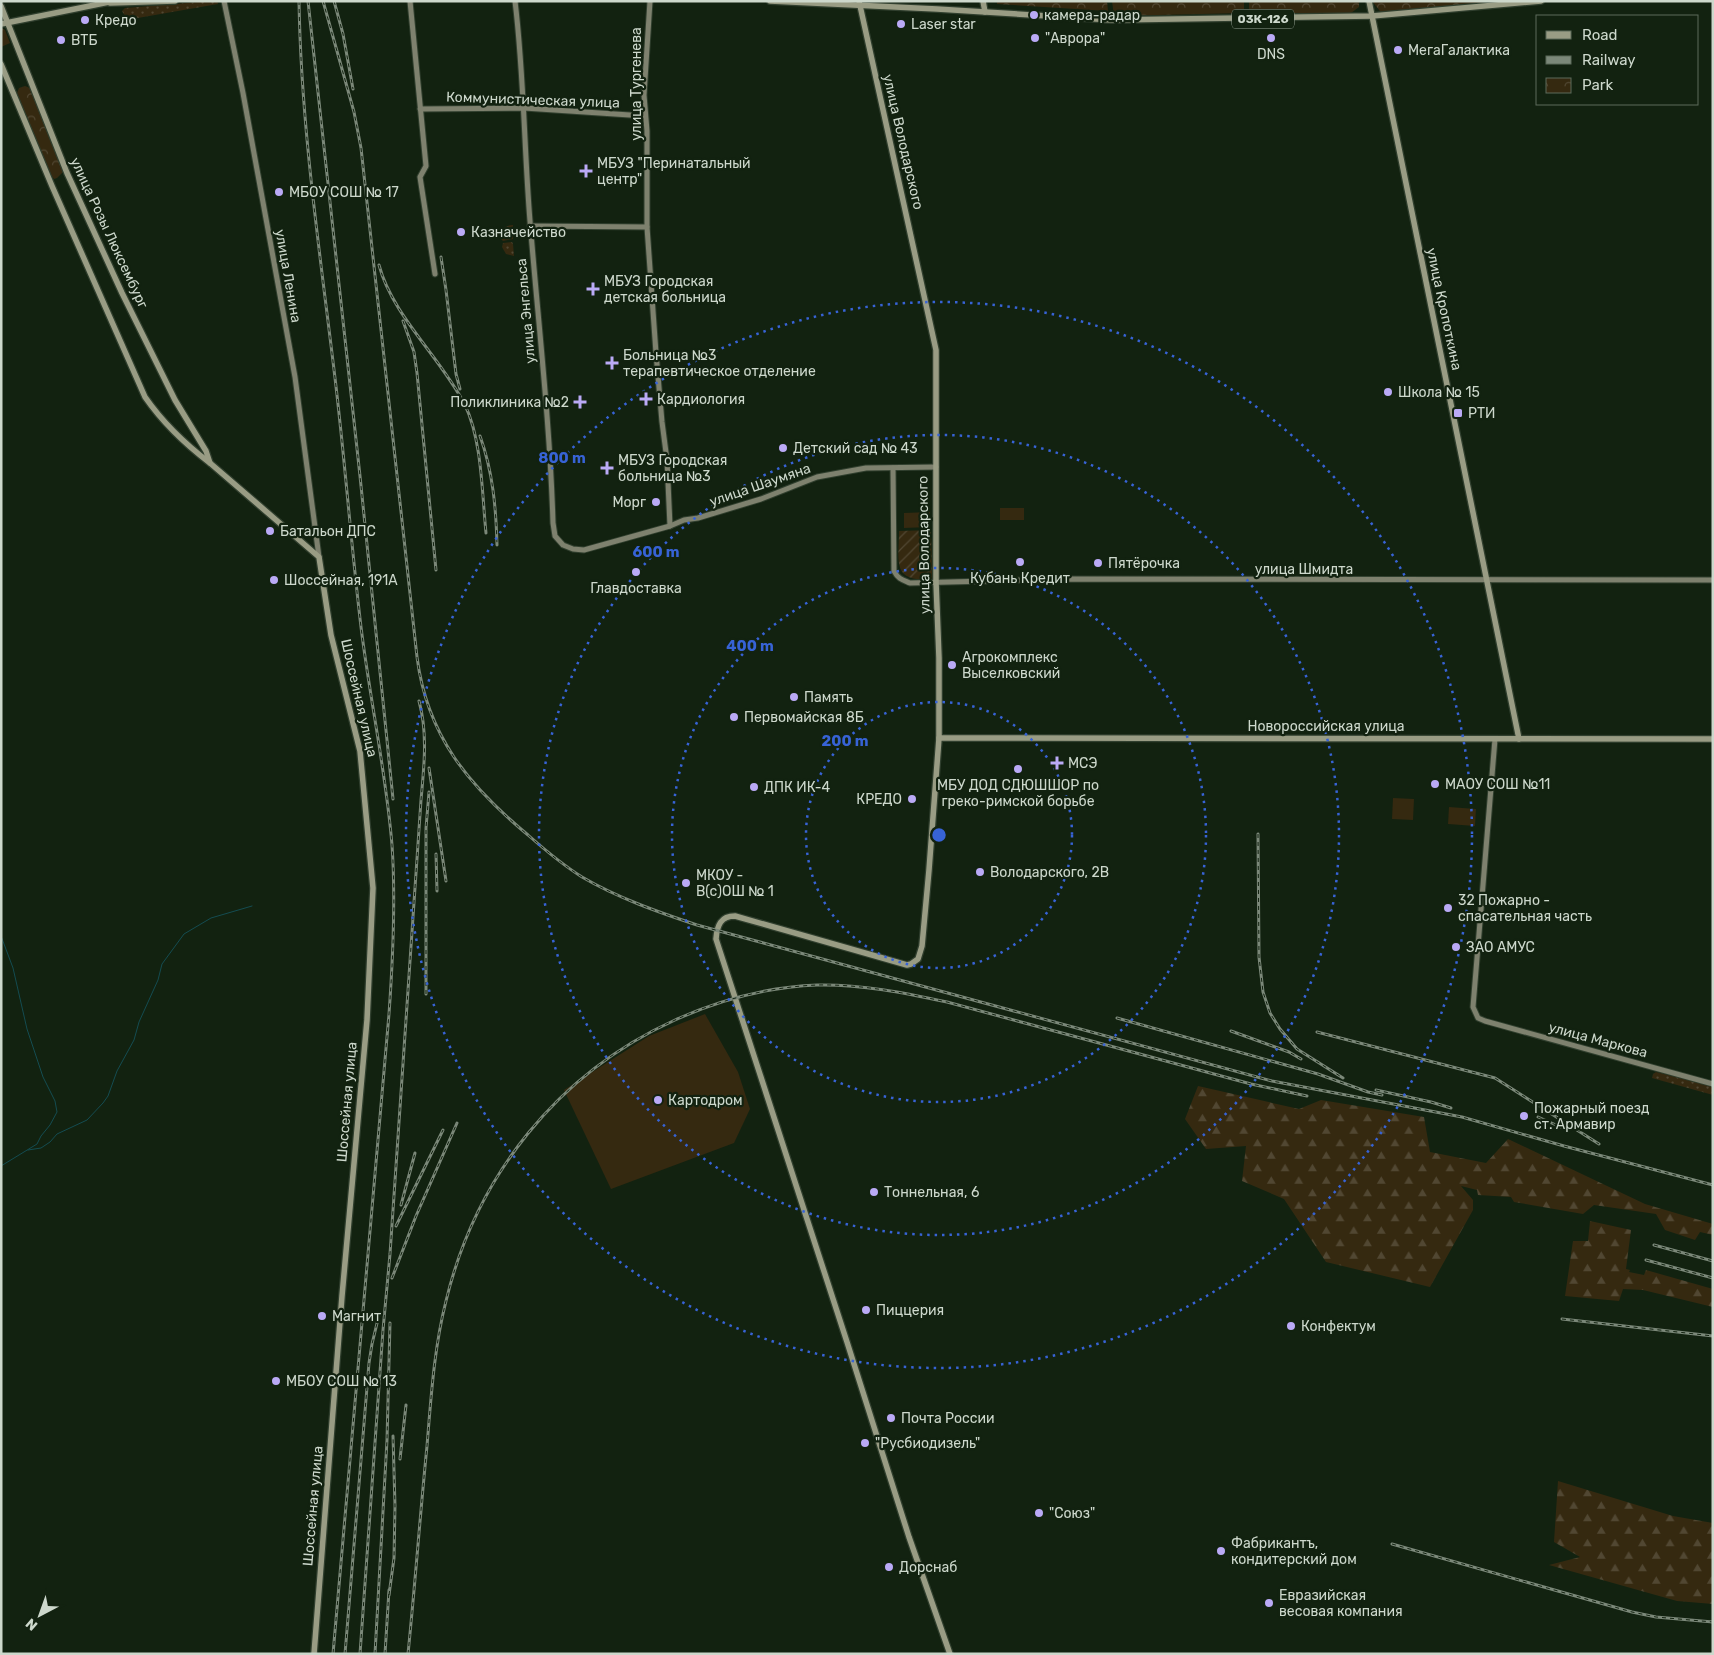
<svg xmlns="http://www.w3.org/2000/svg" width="1714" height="1655" viewBox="0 0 1714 1655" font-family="Rubik,sans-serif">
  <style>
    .grass { fill: url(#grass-dots) }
    .forest { fill: url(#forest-firs) }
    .park { fill: url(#park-crowns) }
    .garden { fill: url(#garden-furrows) }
    .pitch { fill: #352910 }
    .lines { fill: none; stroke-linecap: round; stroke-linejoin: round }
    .stream { stroke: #144c51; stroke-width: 1 }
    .secondary-casing { stroke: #303f2e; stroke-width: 7 }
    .primary-casing { stroke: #303f2e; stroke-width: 8 }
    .secondary { stroke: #7e816e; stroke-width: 5 }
    .primary { stroke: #999c84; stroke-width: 5.5 }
    .rail-casing { stroke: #7b8879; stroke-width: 3 }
    .rail { stroke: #122210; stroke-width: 1; stroke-dasharray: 4; stroke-linecap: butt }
    .ring { fill: none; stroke: #3763d6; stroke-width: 2.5; stroke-dasharray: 2.5 5 }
    .poi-dot { fill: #baaaf6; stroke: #122210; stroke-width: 2 }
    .labels { text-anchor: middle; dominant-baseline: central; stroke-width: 4.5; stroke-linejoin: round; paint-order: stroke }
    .shield { fill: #122210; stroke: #95a194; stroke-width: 1 }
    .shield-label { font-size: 12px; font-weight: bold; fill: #cdd8cc }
    .poi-label { font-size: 14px; fill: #cdd8cc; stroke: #122210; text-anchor: start }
    .street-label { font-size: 14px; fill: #cdd8cc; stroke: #122210 }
    .centre { fill: #3763d6; stroke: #122210; stroke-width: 2.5 }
    .ring-label { font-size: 15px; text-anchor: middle; font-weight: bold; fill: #3763d6; stroke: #122210; stroke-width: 4.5; stroke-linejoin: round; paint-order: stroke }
  </style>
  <defs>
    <pattern id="grass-dots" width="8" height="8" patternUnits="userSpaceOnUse" patternTransform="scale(1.25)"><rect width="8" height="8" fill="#352910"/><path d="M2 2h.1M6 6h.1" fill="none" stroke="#514732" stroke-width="1.8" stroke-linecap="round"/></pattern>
    <pattern id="forest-firs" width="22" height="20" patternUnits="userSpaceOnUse" patternTransform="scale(1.25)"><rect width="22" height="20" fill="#352910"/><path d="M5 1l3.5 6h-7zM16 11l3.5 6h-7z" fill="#514732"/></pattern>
    <pattern id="park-crowns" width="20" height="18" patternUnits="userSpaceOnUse" patternTransform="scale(1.25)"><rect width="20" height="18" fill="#352910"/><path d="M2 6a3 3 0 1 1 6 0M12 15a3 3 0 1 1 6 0" fill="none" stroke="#514732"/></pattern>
    <pattern id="garden-furrows" width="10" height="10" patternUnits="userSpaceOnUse" patternTransform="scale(1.25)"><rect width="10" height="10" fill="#352910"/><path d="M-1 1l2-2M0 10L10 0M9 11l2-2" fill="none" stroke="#514732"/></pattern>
  </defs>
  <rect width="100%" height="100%" fill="#122210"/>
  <g class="grass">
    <polygon points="211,1 217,1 218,4 132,19 126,18 122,11 125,8"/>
    <path d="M513,225V239L503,241L500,238C501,231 504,225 513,225Z"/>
    <polygon points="512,242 513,244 514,256 506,254 502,247 503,243"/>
    <polygon points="1656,1072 1713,1086 1713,1095 1652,1078 1653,1074"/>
  </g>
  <g class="forest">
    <polygon points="1198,1086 1299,1109 1321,1100 1424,1117 1430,1152 1486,1163 1508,1139 1645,1204 1713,1224 1713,1235 1700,1232 1695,1240 1665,1230 1656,1214 1594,1205 1583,1214 1514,1202 1511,1197 1478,1195 1477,1190 1461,1186 1473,1200 1473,1210 1430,1287 1326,1262 1284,1199 1242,1181 1246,1146 1206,1149 1185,1119"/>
    <polygon points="1590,1221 1631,1230 1626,1269 1630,1270 1629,1272 1644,1275 1646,1270 1713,1289 1713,1307 1643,1290 1623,1289 1619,1301 1565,1296 1573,1241 1588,1241"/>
    <polygon points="1558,1481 1673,1516 1713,1523 1713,1604 1677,1601 1549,1565 1580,1557 1554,1542"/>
  </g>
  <g class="park">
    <polygon points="997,1 1107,1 1108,11 997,4"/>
    <polygon points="1112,1 1244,1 1244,13 1114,16"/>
    <polygon points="1249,1 1359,1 1359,7 1351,13 1249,13"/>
    <polygon points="1372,1 1501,1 1383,15"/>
    <polygon points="2,28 5,30 10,43 1,47"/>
    <polygon points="25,86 30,88 64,171 57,178 54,179 50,174 17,93 19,88"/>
  </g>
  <path class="garden" d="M931,530L932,579C891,583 899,561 899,531Z"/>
  <g class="pitch">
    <rect x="1000" y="508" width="24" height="12"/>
    <polygon points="930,512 930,527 904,528 904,513"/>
    <polygon points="1393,798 1414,799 1413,820 1392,819"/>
    <polygon points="1449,807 1476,809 1475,826 1448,824"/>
    <polygon points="705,1014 738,1072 750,1109 734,1143 611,1189 564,1090 649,1036"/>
  </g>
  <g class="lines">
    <g class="stream">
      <polyline points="1,936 13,968 27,1029 43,1077 55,1101 57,1112 50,1125 41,1136 37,1144 1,1166"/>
      <polyline points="28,1150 41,1148 50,1142 57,1134 87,1120 103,1103 108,1096 117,1071 134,1040 139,1022 158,980 162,964 184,934 211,918 252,906"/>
    </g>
    <defs>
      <g id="secondary">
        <polyline points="224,1 243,93 295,377 319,557"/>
        <polyline points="410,1 426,166 420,177 435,274"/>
        <path d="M515,1C524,74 524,148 530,221C538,321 550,422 553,523L555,536L563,545L573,549L584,550L670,526L684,520L698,518L761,499L817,477L866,468L936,467"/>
        <polyline points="650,1 644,95 647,131 647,227 656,353 662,422 667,460 670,526"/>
        <polyline points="420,109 524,108 645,116"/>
        <polyline points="530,226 647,227"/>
        <path d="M893,468L894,571C898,579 903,580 910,583L1063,579L1713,580"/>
        <polyline points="1495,739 1473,1007 1478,1018 1485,1021 1713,1084"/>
      </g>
      <g id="primary">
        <polyline points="770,1 937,9 1112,20 1372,16 1541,1"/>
        <path d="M859,1L936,350V582L939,658V738L929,870L922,946L918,959L911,964L907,965L735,916C721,916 717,925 716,939L847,1342L909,1537L950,1654"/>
        <polyline points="983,1 985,12"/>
        <polyline points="1369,1 1519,739"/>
        <polyline points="110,3 175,1"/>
        <polyline points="1,6 67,173 122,293 175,400 206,451 210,463"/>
        <polyline points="1,24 114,1"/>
        <path d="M1,64L52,186L145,397C163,423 185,444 210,463L319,557L331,635L360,751L373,888L367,1020L342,1296L314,1654"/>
        <polyline points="939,738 1713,739"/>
      </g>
    </defs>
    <use href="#secondary" class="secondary-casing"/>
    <use href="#primary" class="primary-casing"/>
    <use href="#secondary" class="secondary"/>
    <use href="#primary" class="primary"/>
    <defs>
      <g id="rail">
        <path d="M299,1C301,127 320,253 335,378C345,461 351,544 361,627C370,700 386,772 392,845C396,901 393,958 389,1014L333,1654"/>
        <polyline points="308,1 360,476 393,799"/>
        <path d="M323,1L354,112L361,148L417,657C427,736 469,786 528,835C545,850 563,865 582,877C618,898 658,912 697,925L1272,1081L1462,1117L1564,1146L1713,1185"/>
        <polyline points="334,1 343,34 353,89"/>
        <polyline points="441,257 446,290 456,374 460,389"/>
        <path d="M379,265C392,315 441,358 465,405C482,440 482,494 486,533"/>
        <polyline points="403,321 414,352 417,373 436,570"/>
        <path d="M480,436C493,472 496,508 497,545"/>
        <polyline points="429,768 446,881"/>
        <polyline points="1258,834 1259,957 1263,992 1270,1013 1280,1029 1297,1049 1343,1078"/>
        <polyline points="436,854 437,891"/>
        <polyline points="426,994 426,828 429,792"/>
        <polyline points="1117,1018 1318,1074 1368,1092 1382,1095"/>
        <polyline points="1231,1031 1289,1052 1301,1059"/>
        <polyline points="1317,1032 1495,1078 1599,1144"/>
        <polyline points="1376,1090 1431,1102 1451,1108"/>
        <polyline points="1538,1117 1565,1129"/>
        <polyline points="401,1205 415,1153"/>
        <polyline points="396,1226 443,1130"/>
        <polyline points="1654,1245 1713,1261"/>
        <polyline points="1646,1260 1713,1278"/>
        <polyline points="392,1278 416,1216 457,1123"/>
        <polyline points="1562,1319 1713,1336"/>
        <polyline points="400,1459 406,1405"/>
        <polyline points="1392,1544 1632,1612 1656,1617 1713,1622"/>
        <polyline points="389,1595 394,1558 395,1506 393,1436"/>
        <polyline points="345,1654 369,1363 372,1344 379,1315"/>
        <path d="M360,1654L383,1330L390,1254L421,800C424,766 428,734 419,701"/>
        <polyline points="375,1654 387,1440 390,1323"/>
        <polyline points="385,1654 389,1590"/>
        <path d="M408,1654C415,1585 420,1516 427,1446C431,1398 434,1348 446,1301C476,1176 558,1073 675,1020C719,1000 768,987 817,985C861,984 905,993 947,1002L1251,1084L1307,1096"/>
      </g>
    </defs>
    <use href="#rail" class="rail-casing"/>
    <use href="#rail" class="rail"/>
  </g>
  <g class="ring">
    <circle cx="939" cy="835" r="133"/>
    <circle cx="939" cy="835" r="267"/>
    <circle cx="939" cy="835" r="400"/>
    <circle cx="939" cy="835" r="533"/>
  </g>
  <g class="poi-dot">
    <circle cx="1034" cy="15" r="5"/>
    <circle cx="85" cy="20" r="5"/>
    <circle cx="901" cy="24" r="5"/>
    <circle cx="1035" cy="38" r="5"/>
    <circle cx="1271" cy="38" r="5"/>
    <circle cx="61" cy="40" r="5"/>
    <circle cx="1398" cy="50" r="5"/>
    <path d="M583.5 163.5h5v5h5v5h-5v5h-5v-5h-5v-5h5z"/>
    <circle cx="279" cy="192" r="5"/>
    <circle cx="461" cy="232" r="5"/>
    <path d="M590.5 281.5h5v5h5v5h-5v5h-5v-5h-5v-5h5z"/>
    <path d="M609.5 355.5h5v5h5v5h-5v5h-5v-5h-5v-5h5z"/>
    <circle cx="1388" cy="392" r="5"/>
    <path d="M643.5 391.5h5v5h5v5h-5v5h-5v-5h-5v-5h5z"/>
    <path d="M577.5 394.5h5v5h5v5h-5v5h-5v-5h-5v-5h5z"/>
    <rect x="1453" y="408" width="10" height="10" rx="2.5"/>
    <circle cx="783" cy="448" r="5"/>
    <path d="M604.5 460.5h5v5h5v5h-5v5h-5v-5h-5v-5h5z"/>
    <circle cx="656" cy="502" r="5"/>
    <circle cx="270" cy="531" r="5"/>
    <circle cx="1020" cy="562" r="5"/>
    <circle cx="1098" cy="563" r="5"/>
    <circle cx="636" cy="572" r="5"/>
    <circle cx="274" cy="580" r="5"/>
    <circle cx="952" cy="665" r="5"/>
    <circle cx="794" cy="697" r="5"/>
    <circle cx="734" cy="717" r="5"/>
    <path d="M1054.5 755.5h5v5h5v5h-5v5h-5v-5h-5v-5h5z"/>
    <circle cx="1018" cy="769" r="5"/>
    <circle cx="1435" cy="784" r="5"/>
    <circle cx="754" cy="787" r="5"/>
    <circle cx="912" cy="799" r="5"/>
    <circle cx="980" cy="872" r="5"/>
    <circle cx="686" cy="883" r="5"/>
    <circle cx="1448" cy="908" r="5"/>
    <circle cx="1456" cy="947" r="5"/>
    <circle cx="658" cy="1100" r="5"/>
    <circle cx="1524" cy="1116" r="5"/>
    <circle cx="874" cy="1192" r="5"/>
    <circle cx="866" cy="1310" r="5"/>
    <circle cx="322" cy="1316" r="5"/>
    <circle cx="1291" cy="1326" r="5"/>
    <circle cx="276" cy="1381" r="5"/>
    <circle cx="891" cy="1418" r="5"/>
    <circle cx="865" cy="1443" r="5"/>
    <circle cx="1039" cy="1513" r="5"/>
    <circle cx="1221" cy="1551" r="5"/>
    <circle cx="889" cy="1567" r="5"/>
    <circle cx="1269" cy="1603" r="5"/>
  </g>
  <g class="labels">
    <rect class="shield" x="1232" y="9.5" width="62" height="19" rx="4"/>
    <g class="shield-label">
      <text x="1263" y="19">03К-126</text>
    </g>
    <g class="poi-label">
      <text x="1044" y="15">камера-радар</text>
      <text x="95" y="20">Кредо</text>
      <text x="911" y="24">Laser star</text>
      <text x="1045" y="38">"Аврора"</text>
      <text x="71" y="40">ВТБ</text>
      <text x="1408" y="50">МегаГалактика</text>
      <text x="1271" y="54" text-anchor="middle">DNS</text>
      <text x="597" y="163">МБУЗ "Перинатальный<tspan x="597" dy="16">центр"</tspan></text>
      <text x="289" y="192">МБОУ СОШ № 17</text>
      <text x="471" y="232">Казначейство</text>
      <text x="604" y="281">МБУЗ Городская<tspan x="604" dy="16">детская больница</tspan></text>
      <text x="623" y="355">Больница №3<tspan x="623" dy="16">терапевтическое отделение</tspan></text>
      <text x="1398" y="392">Школа № 15</text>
      <text x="657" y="399">Кардиология</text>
      <text x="569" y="402" text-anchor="end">Поликлиника №2</text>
      <text x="1468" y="413">РТИ</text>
      <text x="793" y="448">Детский сад № 43</text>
      <text x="618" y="460">МБУЗ Городская<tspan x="618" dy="16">больница №3</tspan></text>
      <text x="646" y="502" text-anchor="end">Морг</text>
      <text x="280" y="531">Батальон ДПС</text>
      <text x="1108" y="563">Пятёрочка</text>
      <text x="1020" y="578" text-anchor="middle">Кубань Кредит</text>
      <text x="284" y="580">Шоссейная, 191А</text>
      <text x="636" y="588" text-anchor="middle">Главдоставка</text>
      <text x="962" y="657">Агрокомплекс<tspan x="962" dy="16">Выселковский</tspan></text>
      <text x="804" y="697">Память</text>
      <text x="744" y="717">Первомайская 8Б</text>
      <text x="1068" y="763">МСЭ</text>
      <text x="1445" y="784">МАОУ СОШ №11</text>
      <text x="1018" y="785" text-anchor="middle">МБУ ДОД СДЮШШОР по<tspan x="1018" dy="16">греко-римской борьбе</tspan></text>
      <text x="764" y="787">ДПК ИК-4</text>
      <text x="902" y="799" text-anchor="end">КРЕДО</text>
      <text x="990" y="872">Володарского, 2В</text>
      <text x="696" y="875">МКОУ -<tspan x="696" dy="16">В(с)ОШ № 1</tspan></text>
      <text x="1458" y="900">32 Пожарно -<tspan x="1458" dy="16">спасательная часть</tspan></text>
      <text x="1466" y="947">ЗАО АМУС</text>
      <text x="668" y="1100">Картодром</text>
      <text x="1534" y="1108">Пожарный поезд<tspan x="1534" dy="16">ст. Армавир</tspan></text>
      <text x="884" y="1192">Тоннельная, 6</text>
      <text x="876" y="1310">Пиццерия</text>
      <text x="332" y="1316">Магнит</text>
      <text x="1301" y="1326">Конфектум</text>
      <text x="286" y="1381">МБОУ СОШ № 13</text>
      <text x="901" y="1418">Почта России</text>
      <text x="875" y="1443">"Русбиодизель"</text>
      <text x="1049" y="1513">"Союз"</text>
      <text x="1231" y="1543">Фабрикантъ,<tspan x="1231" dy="16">кондитерский дом</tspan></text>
      <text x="899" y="1567">Дорснаб</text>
      <text x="1279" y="1595">Евразийская<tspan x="1279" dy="16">весовая компания</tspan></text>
    </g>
    <g class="street-label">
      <text transform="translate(636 84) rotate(-90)">улица Тургенева</text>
      <text transform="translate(533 100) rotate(2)">Коммунистическая улица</text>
      <text transform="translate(903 142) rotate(77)">улица Володарского</text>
      <text transform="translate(109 233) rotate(65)">улица Розы Люксембург</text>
      <text transform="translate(288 276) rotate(80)">улица Ленина</text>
      <text transform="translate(1444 309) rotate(78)">улица Кропоткина</text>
      <text transform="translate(526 311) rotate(-95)">улица Энгельса</text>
      <text transform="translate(760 485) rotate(-19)">улица Шаумяна</text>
      <text transform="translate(924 545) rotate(-91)">улица Володарского</text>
      <text x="1304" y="569">улица Шмидта</text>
      <text transform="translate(359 698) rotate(77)">Шоссейная улица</text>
      <text x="1326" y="726">Новороссийская улица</text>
      <text transform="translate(1598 1040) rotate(15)">улица Маркова</text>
      <text transform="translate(347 1102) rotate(-85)">Шоссейная улица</text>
      <text transform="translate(313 1506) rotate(-85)">Шоссейная улица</text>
    </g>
  </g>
  <circle cx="939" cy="835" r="8" class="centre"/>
  <g class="ring-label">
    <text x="562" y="463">800 m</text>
    <text x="656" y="557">600 m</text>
    <text x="750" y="651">400 m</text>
    <text x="845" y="746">200 m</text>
  </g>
  <rect width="1714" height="1655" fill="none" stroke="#cdd8cc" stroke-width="5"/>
  <rect x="1536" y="15" width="162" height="90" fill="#122210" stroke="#5d6b5b"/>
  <rect x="1546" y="31" width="25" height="8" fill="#999c84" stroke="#5d6b5b"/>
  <text x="1582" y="40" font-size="15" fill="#cdd8cc">Road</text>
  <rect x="1546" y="56" width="25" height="8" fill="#7b8879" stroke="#5d6b5b"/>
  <text x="1582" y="65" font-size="15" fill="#cdd8cc">Railway</text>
  <rect x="1546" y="78" width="25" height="15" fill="url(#park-crowns)" stroke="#5d6b5b"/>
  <text x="1582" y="90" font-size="15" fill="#cdd8cc">Park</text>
  <g transform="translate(40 1615) rotate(221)" stroke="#122210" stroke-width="4" paint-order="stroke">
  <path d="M0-4L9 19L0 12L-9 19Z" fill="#cdd8cc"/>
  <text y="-8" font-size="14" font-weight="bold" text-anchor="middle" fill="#cdd8cc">N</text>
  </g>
</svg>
